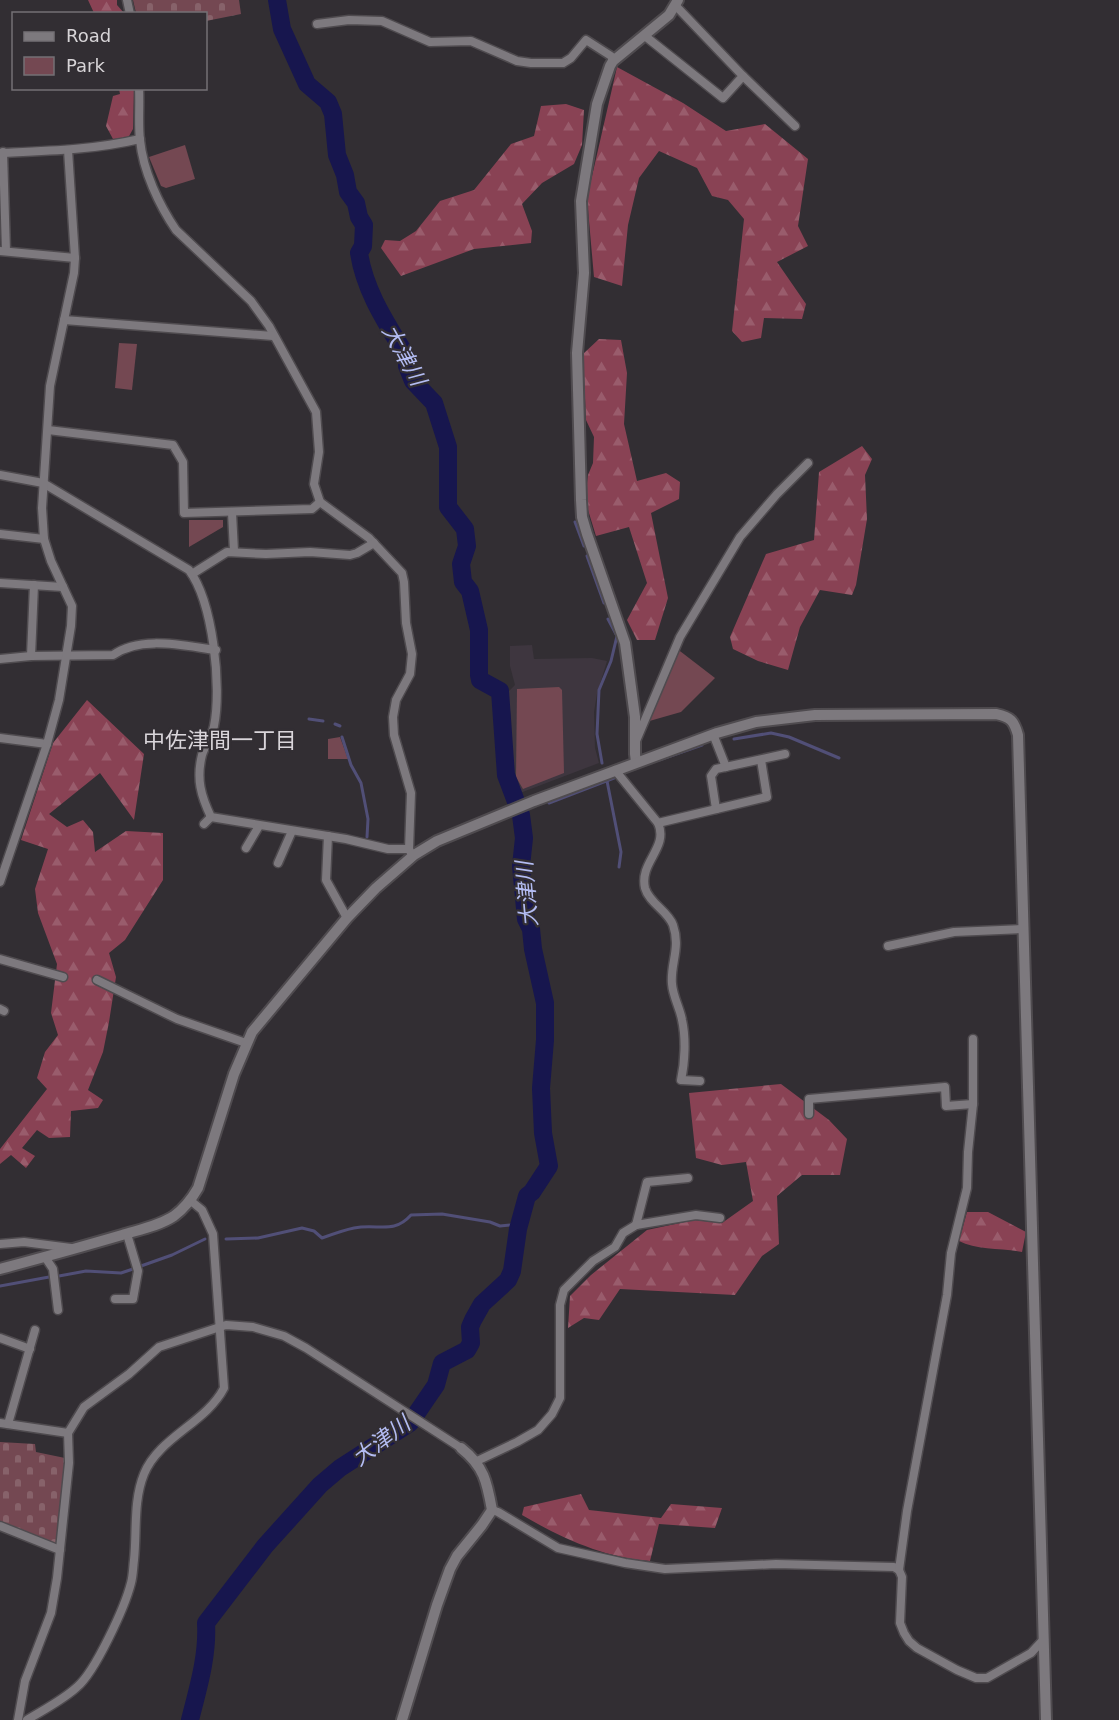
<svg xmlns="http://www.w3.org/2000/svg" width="1119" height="1720" viewBox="0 0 1119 1720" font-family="'DejaVu Sans','Noto Sans JP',sans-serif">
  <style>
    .built { fill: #3e363f }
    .forest { fill: url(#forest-firs) }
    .cemetery { fill: url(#cemetery-stones) }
    .green { fill: #744852 }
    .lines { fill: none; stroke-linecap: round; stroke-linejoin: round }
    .stream { stroke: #514f77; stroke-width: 3 }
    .river { stroke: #17164e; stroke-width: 18 }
    .minor-casing { stroke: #4f4b4f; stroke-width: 11 }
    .tertiary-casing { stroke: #4f4b4f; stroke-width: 14 }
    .minor { stroke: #7d797e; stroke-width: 8 }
    .tertiary { stroke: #7d797e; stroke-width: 10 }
    .labels { text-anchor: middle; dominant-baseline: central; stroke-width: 4.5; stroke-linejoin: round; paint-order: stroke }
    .water-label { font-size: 22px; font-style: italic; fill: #b3bcf2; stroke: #322e33 }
    .neighbourhood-label { font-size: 22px; fill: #d9d5da; stroke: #322e33 }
  </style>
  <defs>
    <pattern id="forest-firs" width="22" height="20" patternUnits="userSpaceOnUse" patternTransform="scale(1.5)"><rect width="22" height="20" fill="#894254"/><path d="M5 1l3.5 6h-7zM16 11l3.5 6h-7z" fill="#995c6c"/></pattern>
    <pattern id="cemetery-stones" width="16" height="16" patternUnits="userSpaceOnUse" patternTransform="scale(1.5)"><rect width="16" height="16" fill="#744852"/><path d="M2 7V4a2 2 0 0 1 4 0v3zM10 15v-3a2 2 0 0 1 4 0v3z" fill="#87626a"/></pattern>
  </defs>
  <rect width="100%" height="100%" fill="#322e33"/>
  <polygon class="built" points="532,645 534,659 592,658 607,661 597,694 594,712 595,748 599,763 520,793 512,779 511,715 506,694 515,685 510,666 510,646"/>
  <g class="forest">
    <polygon points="88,0 117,0 117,5 124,13 94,13"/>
    <polygon points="617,67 683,103 726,131 765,124 808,159 798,226 808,246 777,262 806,304 802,319 764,318 761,338 742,342 732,331 744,219 728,200 712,196 697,168 659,151 639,178 628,225 622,286 594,277 587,198"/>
    <polygon points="119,89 134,89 133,129 128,138 113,139 106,126 113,96 120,94"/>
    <polygon points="566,104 584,110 582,145 574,164 542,183 522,204 532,231 531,243 474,249 401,276 381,248 385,240 400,241 416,231 440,201 474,190 511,144 534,136 541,106"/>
    <polygon points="599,339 621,340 627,373 624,424 637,481 666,473 680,482 679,499 651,513 668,598 655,640 637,640 627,620 647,583 629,527 596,536 585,500 588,475 593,463 594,437 586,420 583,354"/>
    <polygon points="862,446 872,459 865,475 867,519 856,585 852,595 820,590 800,627 788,670 758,661 733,649 730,637 766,554 814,540 819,472"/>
    <polygon points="87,700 144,754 134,820 100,773 49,814 67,827 83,820 93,832 95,852 126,831 163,833 163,880 125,940 109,953 116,977 109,1022 103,1052 88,1090 103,1100 98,1108 71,1111 70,1137 49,1138 37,1130 22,1148 35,1156 26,1168 11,1155 0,1164 0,1149 47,1089 37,1078 45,1052 58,1035 51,1013 57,964 38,913 35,889 48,849 21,840 53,743"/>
    <polygon points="781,1084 829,1120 847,1139 840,1175 802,1175 777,1196 779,1244 762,1256 735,1295 620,1289 599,1320 584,1318 568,1328 570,1296 591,1275 647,1230 694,1220 722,1223 753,1201 746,1162 722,1165 696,1158 689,1093"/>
    <path d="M967,1212H988L1026,1232L1022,1252C1002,1248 976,1250 959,1241Z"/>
    <path d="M581,1494L589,1510L661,1518L671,1504L722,1508L715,1528L659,1524L650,1561C605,1558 561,1538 522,1515L524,1507Z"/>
  </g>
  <g class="cemetery">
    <polygon points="133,0 239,0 241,14 206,21 206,14 136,13"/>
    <polygon points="0,1442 35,1444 36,1452 65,1458 59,1543 56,1545 0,1523"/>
  </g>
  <g class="green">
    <polygon points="185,145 195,179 166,188 161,186 149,157"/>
    <polygon points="119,343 137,344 132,390 115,388"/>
    <polygon points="189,520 223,520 223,527 189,547"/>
    <polygon points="676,648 715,678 681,712 646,722"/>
    <polygon points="559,687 562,690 564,773 523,789 516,777 517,689"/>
    <polygon points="340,737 348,759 328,759 328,739"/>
  </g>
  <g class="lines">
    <g class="stream">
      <polyline points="575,522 584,546"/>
      <polyline points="587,556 604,603"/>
      <polyline points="309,719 323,721"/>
      <polyline points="335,724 340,726"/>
      <polyline points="342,737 351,765 361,783 368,819 367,837"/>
      <polyline points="734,739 771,733 789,737 839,758"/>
      <polyline points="659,760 702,745"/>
      <polyline points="602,763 597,734 599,690 611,661 617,636 608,619"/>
      <polyline points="607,781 621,852 619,867"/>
      <polyline points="549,803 614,778"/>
      <path d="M226,1239L258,1238L302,1228L314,1231L322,1238C333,1234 344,1230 354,1228C378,1223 393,1235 411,1215L442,1214L490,1222L500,1226L521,1224"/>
      <polyline points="141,1266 172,1255 205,1239"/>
      <polyline points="59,1276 86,1271 121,1273 133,1269"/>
      <polyline points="0,1286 49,1277"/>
    </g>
    <path class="river" d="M190,1720C198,1688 208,1656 206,1623L265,1546L320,1485L340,1468L410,1423L436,1385L442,1363L467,1350L471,1343L470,1327L473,1320L482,1304L508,1280L512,1271L518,1229L527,1196L532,1192L549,1166L543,1133L541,1088L545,1040V1003L533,949L531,929L526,919L521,866L524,838L521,815L506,775L500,691L480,680L479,675V630L470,591L463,582L461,564L467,546L465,529L448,507V447L434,403L413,381L407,366V357C387,324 365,292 359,253L363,246L364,225L359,217L356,203L348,192L345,175L337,155L333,114L328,102L307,84L282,29L277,0"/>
    <defs>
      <g id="minor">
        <polyline points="127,0 130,14"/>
        <polyline points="317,24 349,20 382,21 430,42 471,41 517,61 531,63 563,63 571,58 586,40 611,56 613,61"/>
        <polyline points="645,36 723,98 743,76 675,5"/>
        <polyline points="743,76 795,126"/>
        <path d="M139,88C140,106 138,123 140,140C143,171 159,205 176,230L251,301L269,326L316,412L319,452L314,484L320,502L369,538L402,573L404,582L406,623L412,654L410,674L396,700L393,717L394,735L411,793L409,849"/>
        <polyline points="3,152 6,251"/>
        <path d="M0,153C47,151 93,150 140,139"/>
        <polyline points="0,251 75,258"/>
        <polyline points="64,320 273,336"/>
        <polyline points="48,430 173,445 183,462 184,513 312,509 320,502"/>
        <path d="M0,475L43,483L189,570C213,602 222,687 214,726C212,736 205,745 202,755C196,779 201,796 211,817L346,839L388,849H409L411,853"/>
        <polyline points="232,513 234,551"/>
        <polyline points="0,534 44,539"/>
        <polyline points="192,574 227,552 266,554 310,552 350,555 357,553 374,543"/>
        <polyline points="0,583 63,587"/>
        <polyline points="31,656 34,585"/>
        <path d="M0,659L31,656L113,655C141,635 184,646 216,650"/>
        <polyline points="713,734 726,767"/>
        <polyline points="0,738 47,744"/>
        <polyline points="636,741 680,637 740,537 777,494 808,463"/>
        <path d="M615,770L658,823C669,848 639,862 645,888C649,903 668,911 673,925C681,948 670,964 672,984C673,997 680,1008 682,1020C686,1038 685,1062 681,1080L700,1081"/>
        <polyline points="716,809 711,776 716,769 785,754"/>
        <polyline points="658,823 767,797 761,760"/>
        <polyline points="204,824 211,817"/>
        <polyline points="328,836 326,880 347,918"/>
        <polyline points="246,848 259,826"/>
        <polyline points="278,863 292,831"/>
        <polyline points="0,882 47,744 59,700 71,626 72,606 51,561 44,539 42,508 50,386 74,273 75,258 68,150"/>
        <polyline points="888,946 954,932 1024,929"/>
        <polyline points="0,959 63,977"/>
        <polyline points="97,980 177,1019 246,1043"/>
        <polyline points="0,1009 4,1011"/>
        <polyline points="809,1114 809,1099 945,1087 946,1106 973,1104"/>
        <polyline points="636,1225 647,1182 688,1178"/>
        <polyline points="0,1244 24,1242 71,1248"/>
        <polyline points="45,1257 53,1269 58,1310"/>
        <polyline points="115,1299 133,1299 138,1271 127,1234"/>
        <polyline points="0,1338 30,1349"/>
        <polyline points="0,1423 68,1433 84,1407 129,1374 159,1347 226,1325 253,1327 284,1336 306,1348 461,1448"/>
        <polyline points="8,1424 35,1330"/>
        <polyline points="477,1461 517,1442 538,1430 552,1414 560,1398 560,1305 564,1290 593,1261 615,1247 623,1233 636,1225 696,1215 720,1218"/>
        <polyline points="492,1510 498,1512 558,1548 625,1563 665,1569 776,1564 894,1567 899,1570 902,1577 900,1623 904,1633 909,1641 917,1648 957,1670 976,1678 987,1678 1031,1653 1044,1639"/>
        <polyline points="0,1526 60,1550"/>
        <polyline points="899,1570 907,1511 947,1295 951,1253 967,1188 968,1152 973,1104 973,1039"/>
        <polyline points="18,1720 25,1681 51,1613 57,1578 69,1463 68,1433"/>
        <path d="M27,1720C43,1710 63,1700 77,1687C95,1672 125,1607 131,1583C133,1576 133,1568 134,1560C137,1532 133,1501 144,1474C159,1437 206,1423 224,1388L213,1234L202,1210L191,1201"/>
      </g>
      <g id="tertiary">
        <polyline points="636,762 635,754 635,717 625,643 587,534 582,517 581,500 577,353 584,273 581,201 597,104 610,66 613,61 669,15 678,0"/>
        <path d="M0,1269C41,1258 81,1247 122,1235C138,1230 159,1226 174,1216C185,1208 191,1200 198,1188L234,1074L252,1032L347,918L376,888L414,855L437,841L534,801L717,733L756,722L815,715L996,714C1011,717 1014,721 1018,735L1046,1720"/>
        <path d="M402,1720L437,1605L450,1569L457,1556L482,1525L492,1510C487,1482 484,1466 461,1448"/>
      </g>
    </defs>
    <use href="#minor" class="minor-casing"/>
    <use href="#tertiary" class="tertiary-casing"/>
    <use href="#minor" class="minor"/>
    <use href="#tertiary" class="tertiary"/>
  </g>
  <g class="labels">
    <g class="water-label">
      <text transform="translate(404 355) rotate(61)">大津川</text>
      <text transform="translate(527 894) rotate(-95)">大津川</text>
      <text transform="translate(381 1441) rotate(-37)">大津川</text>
    </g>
    <g class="neighbourhood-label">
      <text x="220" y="740">中佐津間一丁目</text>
    </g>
  </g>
  <rect x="12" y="12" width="195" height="78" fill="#322e33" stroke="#747075" stroke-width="1.5"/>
  <rect x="24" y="32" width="30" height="9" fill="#7d797e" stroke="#747075" stroke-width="1.5"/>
  <text x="66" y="42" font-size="18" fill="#d7d4d7">Road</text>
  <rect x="24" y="57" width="30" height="18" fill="#744852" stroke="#747075" stroke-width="1.5"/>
  <text x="66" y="72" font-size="18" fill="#d7d4d7">Park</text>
</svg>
